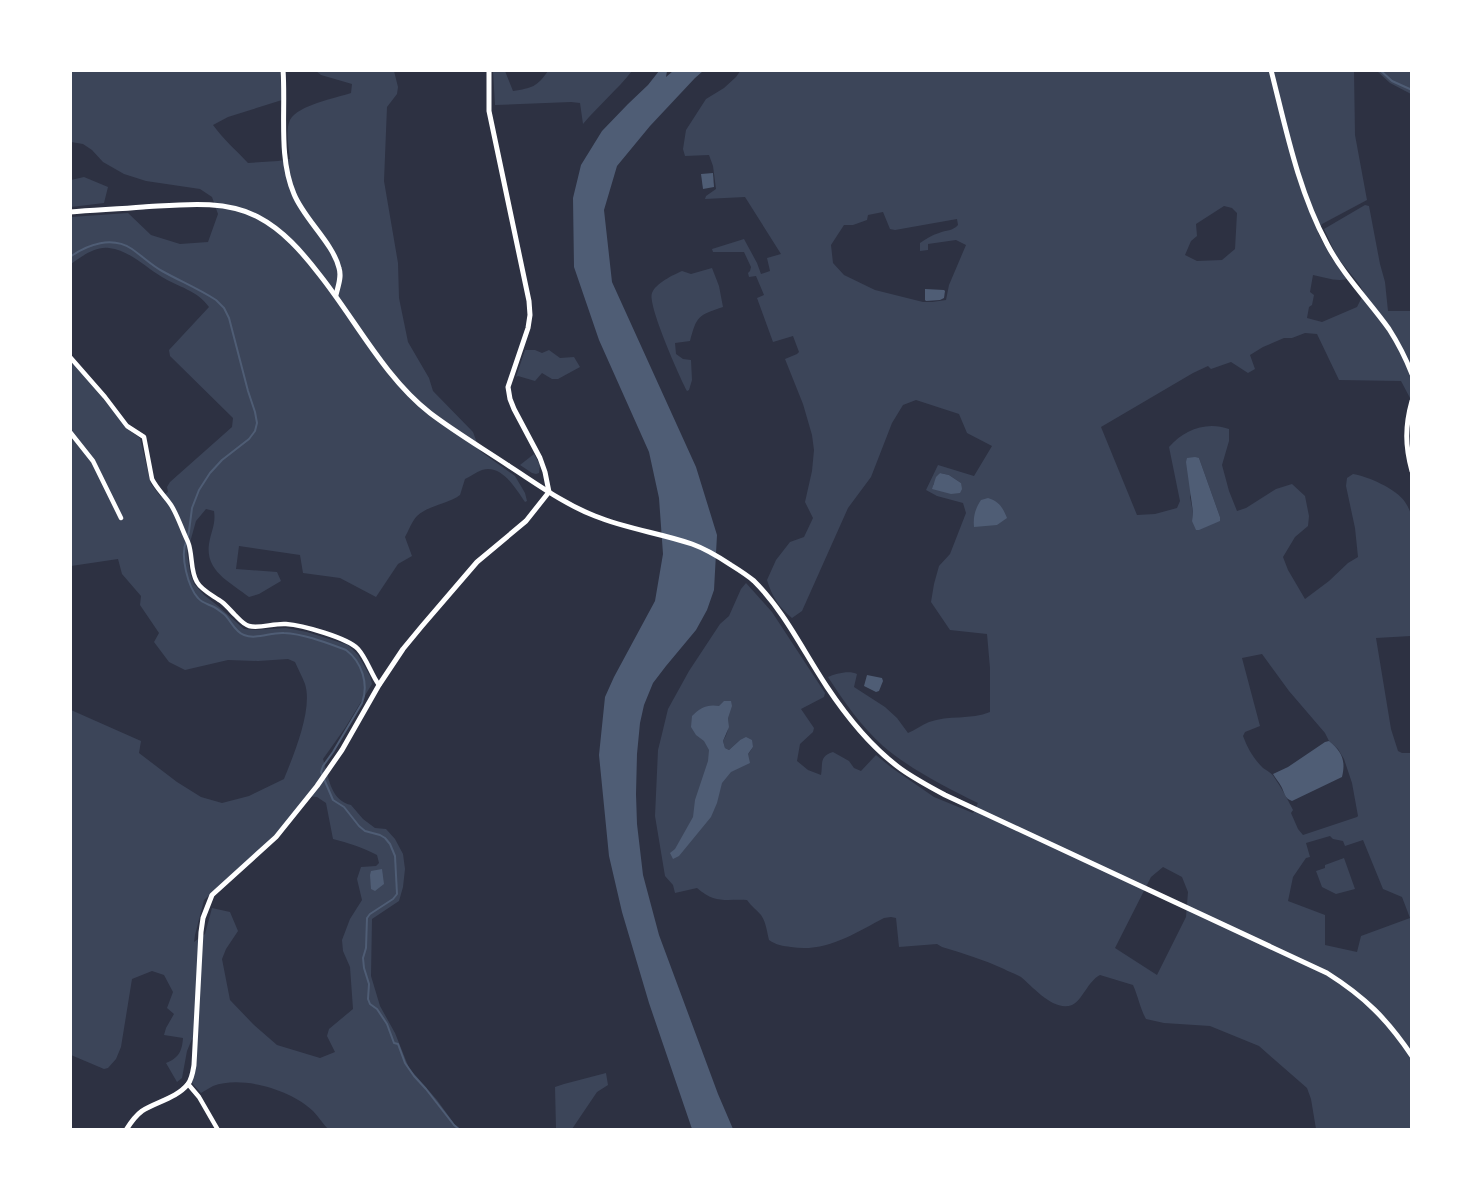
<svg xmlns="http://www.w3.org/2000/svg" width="1482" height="1200" viewBox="0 0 1482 1200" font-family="'Public Sans',sans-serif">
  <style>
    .green { fill: #3c4559; fill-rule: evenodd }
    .water { fill: #4f5d75 }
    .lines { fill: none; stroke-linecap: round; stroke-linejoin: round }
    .stream { stroke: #4f5d75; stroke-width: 2 }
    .minor { stroke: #fff; stroke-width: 4.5 }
    .tertiary { stroke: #fff; stroke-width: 5 }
  </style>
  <rect width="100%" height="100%" fill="#2d3142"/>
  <g class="green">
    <path d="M741,70L1354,71L1355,135L1367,200L1322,224L1318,233L1331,257L1347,279C1336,282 1324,277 1313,275L1310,292L1314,295L1312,305L1309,307L1307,318L1322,322L1357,307L1364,293L1359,284L1337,257L1324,229L1365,205L1369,206L1380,264L1385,282L1388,311H1411V410L1410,398L1401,381L1339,380L1317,334L1305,333L1292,338H1284L1263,347L1250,355L1255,369L1248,373L1231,362L1211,369L1208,366L1193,373L1101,427L1137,515L1155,514L1177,508L1180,501L1169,447C1184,430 1206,421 1229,429V441L1222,465L1229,491L1237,511L1246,508L1276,489L1292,484L1305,496L1309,516L1308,526L1295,537L1283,557L1288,570L1305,599L1329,581L1348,563L1358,557L1355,528L1346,486L1347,478L1353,474C1367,476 1397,489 1405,502C1408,506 1410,511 1411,515V636L1376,638L1391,729L1398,751L1402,753H1411V1129H1316L1311,1099L1307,1088L1259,1046L1210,1026L1164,1023L1146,1019C1140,1008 1138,996 1133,985L1100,975C1088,981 1082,1001 1072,1005C1054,1012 1033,987 1021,977C1016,974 1009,972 1004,969C984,960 963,953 942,947L937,944L899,947L896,918L891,917L884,918C855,933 826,953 791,947C783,946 776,945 769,940C767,932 766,922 761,915C757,910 751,906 747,900C725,899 715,904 697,888L675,893L673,885L665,876L655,816L658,750L661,738L668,709L689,671L720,624L729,616L741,589L746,583L772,612L825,693L824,697L801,709L814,728L813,732L800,744L797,761L808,770L821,775C823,764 819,756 833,752L849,761L854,768L861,771L876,755L892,768L934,797L973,813L978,803C947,788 910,769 883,746C861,726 844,702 828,677C835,674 849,670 857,674L854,687L885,707L897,718L908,733C915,730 922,725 929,722C948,715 971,720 990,712V668L987,634L950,630L931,602L934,584L939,566L950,554L966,513L963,503L937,496L926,490L938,465L974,476L992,446L967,433L959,414L916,400L903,405L892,423L871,477L848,508L802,611L792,618C779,607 772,597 767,580L776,560L790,542L804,537L813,518L805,502L812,471L814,450L812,435L803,404L785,359L797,354L799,352L793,336L773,342L757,298L764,295L756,276L749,277L748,273L750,271L751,267L744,252H713L712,249L744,239L757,263L761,274L770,271L767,258L781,254L745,197L705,199L706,196L716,189L713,166L709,155L685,156L683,149L686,130L706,99L724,88L736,77ZM1224,206L1232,208L1237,213L1235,249L1222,260L1197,261L1185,255L1191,241L1197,236L1196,224ZM883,212L890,229L895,230L957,219L958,225C953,231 946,230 939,233C932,235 926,239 920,243V251L928,250V244L956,240L966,245L949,285L946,300L932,302H923L875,290L844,275L833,263L831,245L844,225H853L867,220L868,215ZM1199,458L1220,517L1192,521L1193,512L1190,497ZM940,473L949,475L961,483L933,485ZM1262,654L1289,691L1325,733L1329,741L1338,749L1344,759L1352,783L1358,816L1357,817L1303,835L1298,829L1291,813L1293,810C1287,798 1281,787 1274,777C1272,773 1267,771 1263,768C1253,758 1248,749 1243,736L1245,732L1260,726L1242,658ZM728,718C729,727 728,733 723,741L725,748L729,750L740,740L753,747L749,753L732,764L718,780L710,744ZM1330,836L1333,839L1343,841L1345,846L1363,840L1383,889L1402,897L1410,918L1361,936L1357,952L1325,945V915L1288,901L1293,877L1306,858L1310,857L1306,843ZM1163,867L1182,877L1188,892L1186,917L1157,975L1115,948L1151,877Z"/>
    <path d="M70,71H280L282,100L228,117L213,125C223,139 236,150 248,163L278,161L290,159C289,148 285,131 290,120C298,105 336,98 351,93L352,84L321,75L316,71H394L398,87L397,94L387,107L384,181L398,263L399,298L408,342L429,378L433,391L473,432L480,451L515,476L525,493L527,501L525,502C516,489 502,464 482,470C476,472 470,477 465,479L460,495C448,504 429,505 417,516C412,521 409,530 405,537L412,556L398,564L376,597L340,578L303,573L300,555L239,546L236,569L277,572L281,581L259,594L249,597C232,583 205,572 209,544C211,531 216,524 214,511L206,509L196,521L187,553L190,573L194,584L204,595L218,606L244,629L255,630L286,628L307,632L348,645L358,655L370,676L372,684L345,728L323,759C329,777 330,800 351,805L363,819L375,828L386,829L395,839L403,854L405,869L403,887L399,901L372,919L371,976L380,1006L395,1033L409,1068L437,1100L458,1129H328C323,1124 319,1117 313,1111C292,1090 242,1075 213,1086C209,1088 205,1091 201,1093L192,1083L197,1063V1046L192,1039L187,1051L182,1078L177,1082L166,1063C179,1058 182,1051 183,1038L164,1035L166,1028L174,1014L167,1008L173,992L164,975L152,971L132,979L121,1047L116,1059L108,1068L104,1069L71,1055V710L141,741L139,753L177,782L201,797L222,803L249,796L284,779C294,754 313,709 305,684C302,676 298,669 295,662L288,659L258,661L228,660L185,670L169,662L154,642L159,633L140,605L141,596L122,574L118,559L71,566V360L130,431L140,438L151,484L161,497L168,492L167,487L170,482L232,427L233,418L170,356L169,350L209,307C197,290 178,287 162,277C145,267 129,250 109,248C95,246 81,257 71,264V217L128,213L151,235L180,244L208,242L218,214L212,197L200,189L146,181L124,174L103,162L92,150L83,144L71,142ZM306,796L317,797L326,803L333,839C348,843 362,847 377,855L379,863L376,866L361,867L357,879L362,900L350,919L342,940L343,951L350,967L353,1009L329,1029L327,1036L335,1052L320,1058L277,1045L253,1024L230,1000L222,959L226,949L238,931L230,912L212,908L205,934L194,942L195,935L204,900L274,836Z"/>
    <path d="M493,71H505L513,91C532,88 537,87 548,71H632C617,90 599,105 583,124L580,103L571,102L495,105Z"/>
    <polygon points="1377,71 1411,71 1411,94 1390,83"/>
    <polygon points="84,177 108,187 104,203 71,207 71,180"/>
    <path d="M712,268L719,286L723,307C697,316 697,316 690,341L675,343L676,354L683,359L691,360L692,380L689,390L687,391C680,378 647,304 652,293C656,283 673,275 682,271L691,274Z"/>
    <polygon points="525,350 535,350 542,353 549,350 560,358 574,357 580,367 558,379 552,379 542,373 535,381 518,376 516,377"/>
    <polygon points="534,454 540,465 539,473 536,474 532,473 520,465"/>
    <polygon points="1344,858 1355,889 1336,894 1322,887 1316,871 1325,868 1325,865"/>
    <polygon points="606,1073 608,1085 597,1092 572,1129 556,1129 555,1087 564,1084"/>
  </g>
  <g class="water">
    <polygon points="659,71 667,71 666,77 673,71 703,71 695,78 650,126 617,166 604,210 612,282 696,467 717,535 714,590 707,610 696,630 666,666 653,683 644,705 640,723 637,754 636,794 637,824 643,875 659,935 718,1094 733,1129 692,1129 649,1003 622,912 609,856 599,755 605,697 614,677 655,601 663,554 659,498 649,452 599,340 574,267 573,198 581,165 602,131 628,104 648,85"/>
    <polygon points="713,173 714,187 703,189 701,174"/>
    <polygon points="925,289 944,290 945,291 944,298 940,300 926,301 925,300"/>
    <polygon points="1195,457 1199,458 1220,517 1220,521 1199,530 1196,530 1192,521 1193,512 1186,462 1187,458"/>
    <polygon points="940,473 949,475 961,483 962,489 960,493 951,494 932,489 936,477"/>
    <path d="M988,498C999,501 1003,508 1007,518L997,525L974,527C973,517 975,509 981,500Z"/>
    <polygon points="867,675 882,678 883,681 879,691 876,692 864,686"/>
    <path d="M724,701H731L732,706L728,718L729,727L723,741L725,748L729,750L740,740L746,737L752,740L753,747L748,754L750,763L731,772L722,783L717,803L711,817L679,856L673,859L670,853L675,849L693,817L695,800L708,761L709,750L704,741L696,735L691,727L692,716C700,708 707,704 719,706Z"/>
    <path d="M1329,741C1342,752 1346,760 1342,777L1292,801C1284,798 1285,793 1281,786C1279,782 1276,779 1273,774L1288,767L1325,742Z"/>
    <polygon points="382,869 384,884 375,891 371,889 370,875 371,871"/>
  </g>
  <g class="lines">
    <g class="stream">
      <polyline points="1380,70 1392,81 1412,90"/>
      <path d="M70,257C88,244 112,236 132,249C142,256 151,265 162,271C180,281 199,289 216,300L224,308L229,318L248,391L255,412L257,423L255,431L249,439L222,460L210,473L199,490L192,508L189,531L188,536"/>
      <path d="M186,542C180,556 188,587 198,598C202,603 208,604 214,607C218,609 221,612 225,615C231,621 235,632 244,635C256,640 271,632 284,633C305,634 327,643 346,650C362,662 369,684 362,703L333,752L323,766L321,772L333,800L344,807L359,826L365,831L380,835L385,838L390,844L395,856L397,894L393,899L370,914L367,918L366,948L363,958L364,968L369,984L368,999L370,1004L377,1009L387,1024L394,1043L398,1044L405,1063L414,1076L426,1089L454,1125L460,1130"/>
    </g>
    <g class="minor">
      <path d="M70,357L105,397L127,426L144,437L152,479C157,489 165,496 171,505C178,516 182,530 188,542C193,554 190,571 197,582C202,591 214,596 222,602C227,606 231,611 235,615C239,619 244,625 249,626C259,629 274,623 286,624C302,625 348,638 358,649C367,659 371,674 379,685"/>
      <polyline points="70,432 93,461 121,518"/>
      <polyline points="188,1084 199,1097 218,1130"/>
    </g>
    <g class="tertiary">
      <path d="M283,70C286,110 278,157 294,194C304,219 333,243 339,268C342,277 338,286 336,295"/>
      <path d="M1271,70C1286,129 1298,190 1327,244C1343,275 1369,301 1389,329C1398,343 1406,359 1412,374"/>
      <path d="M70,212C95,210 119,209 143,207C180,205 224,199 258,217C283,230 302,252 319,274C355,319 384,377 430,413C455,432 482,448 509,466C537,484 564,504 595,516C627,529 660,533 692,544C706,549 719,557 731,565C739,570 747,575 754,581C785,612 803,651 827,687C847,717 872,748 901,769C915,779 930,787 945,795L1327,973C1365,997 1387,1019 1412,1056"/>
      <path d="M1412,401C1405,426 1405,446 1412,471"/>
      <path d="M126,1130C131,1122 135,1116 142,1111C156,1102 177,1098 188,1084C192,1079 193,1071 194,1065L201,932L203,918L212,895L276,837L317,786L342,750L379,685L403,649L422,626L477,562L526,521L549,492L545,472L540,458L514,409L510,399L508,387L528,328L530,315L529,301L489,111V70"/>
    </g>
  </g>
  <rect width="1482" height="1200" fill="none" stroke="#ffffff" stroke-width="144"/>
</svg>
